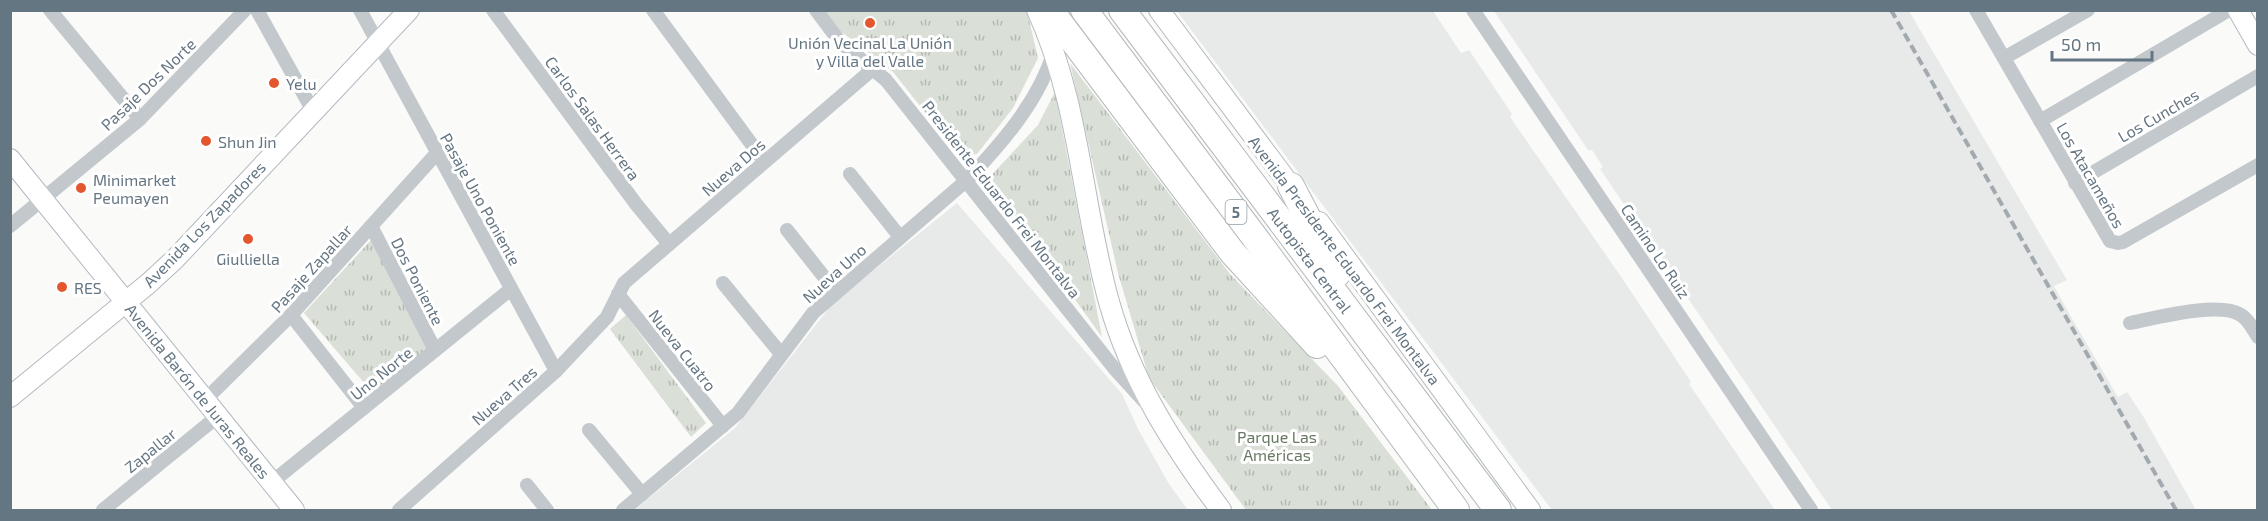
<svg xmlns="http://www.w3.org/2000/svg" width="2268" height="521" viewBox="0 0 2268 521" font-family="'Exo 2',sans-serif">
  <style>
    .built { fill: #e8e9e9 }
    .grass { fill: url(#grass-tufts) }
    .lines { fill: none; stroke-linecap: round; stroke-linejoin: round }
    .secondary-casing { stroke: #b3babf; stroke-width: 22 }
    .highway-casing { stroke: #b4b9bd; stroke-width: 28 }
    .street { stroke: #c3c8cc; stroke-width: 14 }
    .secondary { stroke: #fff; stroke-width: 20 }
    .highway { stroke: #fff; stroke-width: 26 }
    .rail { stroke: #a2aab0; stroke-width: 4; stroke-dasharray: 9 4.5; stroke-linecap: butt }
    .poi-dot { fill: #e4572e; stroke: #fff; stroke-width: 2 }
    .labels { text-anchor: middle; dominant-baseline: central; stroke-width: 6; stroke-linejoin: round; paint-order: stroke }
    .shield { fill: #fff; stroke: #939fa8; stroke-width: 1.5 }
    .shield-label { font-size: 15px; font-weight: bold; fill: #657683 }
    .poi-label { font-size: 16px; fill: #657683; stroke: #fff; text-anchor: start }
    .street-label { font-size: 16px; fill: #657683; stroke: #fff }
    .park-label { font-size: 16px; fill: #687a64; stroke: #fff }
  </style>
  <defs>
    <pattern id="grass-tufts" width="24" height="20" patternUnits="userSpaceOnUse" patternTransform="scale(1.5)"><rect width="24" height="20" fill="#dadfd7"/><path d="M3 7l-1-3M5 7V3M7 7l1-3M15 17l-1-3M17 17v-4M19 17l1-3" fill="none" stroke="#b4b9b4"/></pattern>
  </defs>
  <rect width="100%" height="100%" fill="#fafaf8"/>
  <g class="built">
    <polygon points="1177,11 1433,11 1461,53 1469,50 1512,114 1510,117 1622,278 1691,382 1689,384 1775,510 1552,510"/>
    <polygon points="1494,11 1909,11 2067,280 2054,286 2074,322 2118,397 2127,392 2143,416 2196,510 1832,510 1600,169 1603,167 1592,150 1588,150"/>
    <polygon points="957,203 1122,394 1138,429 1169,484 1188,510 634,510 735,428 833,303"/>
  </g>
  <g class="grass">
    <polygon points="824,11 1027,11 1038,58 1013,108 977,154 960,156 893,72 839,30"/>
    <polygon points="1070,63 1230,274 1338,386 1432,510 1246,510 1149,378 1118,273"/>
    <polygon points="1055,92 1102,337 988,179 1038,125"/>
    <polygon points="371,240 428,348 372,392 304,313"/>
    <polygon points="626,315 706,423 691,437 610,329"/>
  </g>
  <g class="lines">
    <defs>
      <g id="secondary">
        <path d="M1037,10C1080,103 1082,206 1109,302C1131,380 1173,446 1221,510"/>
        <polyline points="1159,10 1299,197"/>
        <polyline points="2238,10 2258,45"/>
        <polyline points="10,159 294,510"/>
        <polyline points="1319,222 1530,510"/>
        <polyline points="10,397 149,283 174,260 409,10"/>
      </g>
      <g id="highway">
        <polyline points="1050,10 1232,252 1317,345"/>
        <polyline points="1084,10 1256,239 1456,510"/>
        <polyline points="1122,10 1498,510"/>
        <polyline points="1291,186 1337,274"/>
      </g>
    </defs>
    <use href="#secondary" class="secondary-casing"/>
    <use href="#highway" class="highway-casing"/>
    <g class="street">
      <polyline points="50,10 140,119"/>
      <polyline points="257,10 313,111"/>
      <polyline points="360,10 556,371"/>
      <polyline points="493,10 636,204 669,244"/>
      <polyline points="653,10 764,161"/>
      <polyline points="816,10 840,42 886,80 1114,368 1144,401"/>
      <polyline points="1473,10 1811,510"/>
      <polyline points="1976,10 2110,241 2118,243 2123,242 2258,165"/>
      <polyline points="2004,58 2088,10"/>
      <polyline points="2040,121 2229,10"/>
      <polyline points="850,174 900,237"/>
      <polyline points="2075,183 2258,76"/>
      <polyline points="10,226 140,119 245,10"/>
      <polyline points="371,226 435,350"/>
      <polyline points="787,230 836,292"/>
      <polyline points="723,283 781,354"/>
      <polyline points="618,294 723,426"/>
      <polyline points="291,315 364,408"/>
      <path d="M2130,323C2155,318 2219,301 2241,315C2249,320 2253,329 2258,337"/>
      <polyline points="205,400 291,315 437,153"/>
      <polyline points="589,430 642,494"/>
      <polyline points="272,482 511,289"/>
      <polyline points="527,485 547,510"/>
      <polyline points="103,510 218,416"/>
      <polyline points="399,510 556,371 607,317 624,283 874,68"/>
      <path d="M623,510L738,413L813,313L967,180C1002,143 1039,101 1054,51"/>
    </g>
    <use href="#secondary" class="secondary"/>
    <use href="#highway" class="highway"/>
    <polyline class="rail" points="1891,10 2176,510"/>
  </g>
  <g class="poi-dot">
    <circle cx="870" cy="23" r="6"/>
    <circle cx="274" cy="83" r="6"/>
    <circle cx="206" cy="141" r="6"/>
    <circle cx="81" cy="188" r="6"/>
    <circle cx="248" cy="239" r="6"/>
    <circle cx="62" cy="287" r="6"/>
  </g>
  <g class="labels">
    <rect class="shield" x="1225.5" y="200" width="21" height="24" rx="4.5"/>
    <g class="shield-label">
      <text x="1236" y="212">5</text>
    </g>
    <g class="poi-label">
      <text x="870" y="42" text-anchor="middle">Unión Vecinal La Unión<tspan x="870" dy="18">y Villa del Valle</tspan></text>
      <text x="286" y="83">Yelu</text>
      <text x="218" y="141">Shun Jin</text>
      <text x="93" y="179">Minimarket<tspan x="93" dy="18">Peumayen</tspan></text>
      <text x="248" y="258" text-anchor="middle">Giulliella</text>
      <text x="74" y="287">RES</text>
    </g>
    <g class="street-label">
      <text transform="translate(148 84) rotate(-44)">Pasaje Dos Norte</text>
      <text transform="translate(2158 115) rotate(-30)">Los Cunches</text>
      <text transform="translate(593 118) rotate(54)">Carlos Salas Herrera</text>
      <text transform="translate(733 167) rotate(-41)">Nueva Dos</text>
      <text transform="translate(2091 175) rotate(60)">Los Atacameños</text>
      <text transform="translate(481 199) rotate(61)">Pasaje Uno Poniente</text>
      <text transform="translate(1002 199) rotate(52)">Presidente Eduardo Frei Montalva</text>
      <text transform="translate(204 224) rotate(-46)">Avenida Los Zapadores</text>
      <text transform="translate(1656 251) rotate(56)">Camino Lo Ruiz</text>
      <text transform="translate(1310 260) rotate(53)">Autopista Central</text>
      <text transform="translate(1345 260) rotate(53)">Avenida Presidente Eduardo Frei Montalva</text>
      <text transform="translate(311 268) rotate(-48)">Pasaje Zapallar</text>
      <text transform="translate(834 273) rotate(-42)">Nueva Uno</text>
      <text transform="translate(418 281) rotate(63)">Dos Poniente</text>
      <text transform="translate(683 350) rotate(52)">Nueva Cuatro</text>
      <text transform="translate(381 373) rotate(-39)">Uno Norte</text>
      <text transform="translate(198 391) rotate(51)">Avenida Barón de Juras Reales</text>
      <text transform="translate(504 395) rotate(-41)">Nueva Tres</text>
      <text transform="translate(150 450) rotate(-39)">Zapallar</text>
    </g>
    <g class="park-label">
      <text x="1277" y="436">Parque Las<tspan x="1277" dy="18">Américas</tspan></text>
    </g>
  </g>
  <rect width="2268" height="521" fill="none" stroke="#657683" stroke-width="24"/>
  <path d="M2052 51v9h100v-9" fill="none" stroke="#657683" stroke-width="3"/>
  <text x="2061" y="51" font-size="18" fill="#657683" stroke="#ffffff" stroke-width="4.5" paint-order="stroke">50 m</text>
</svg>
